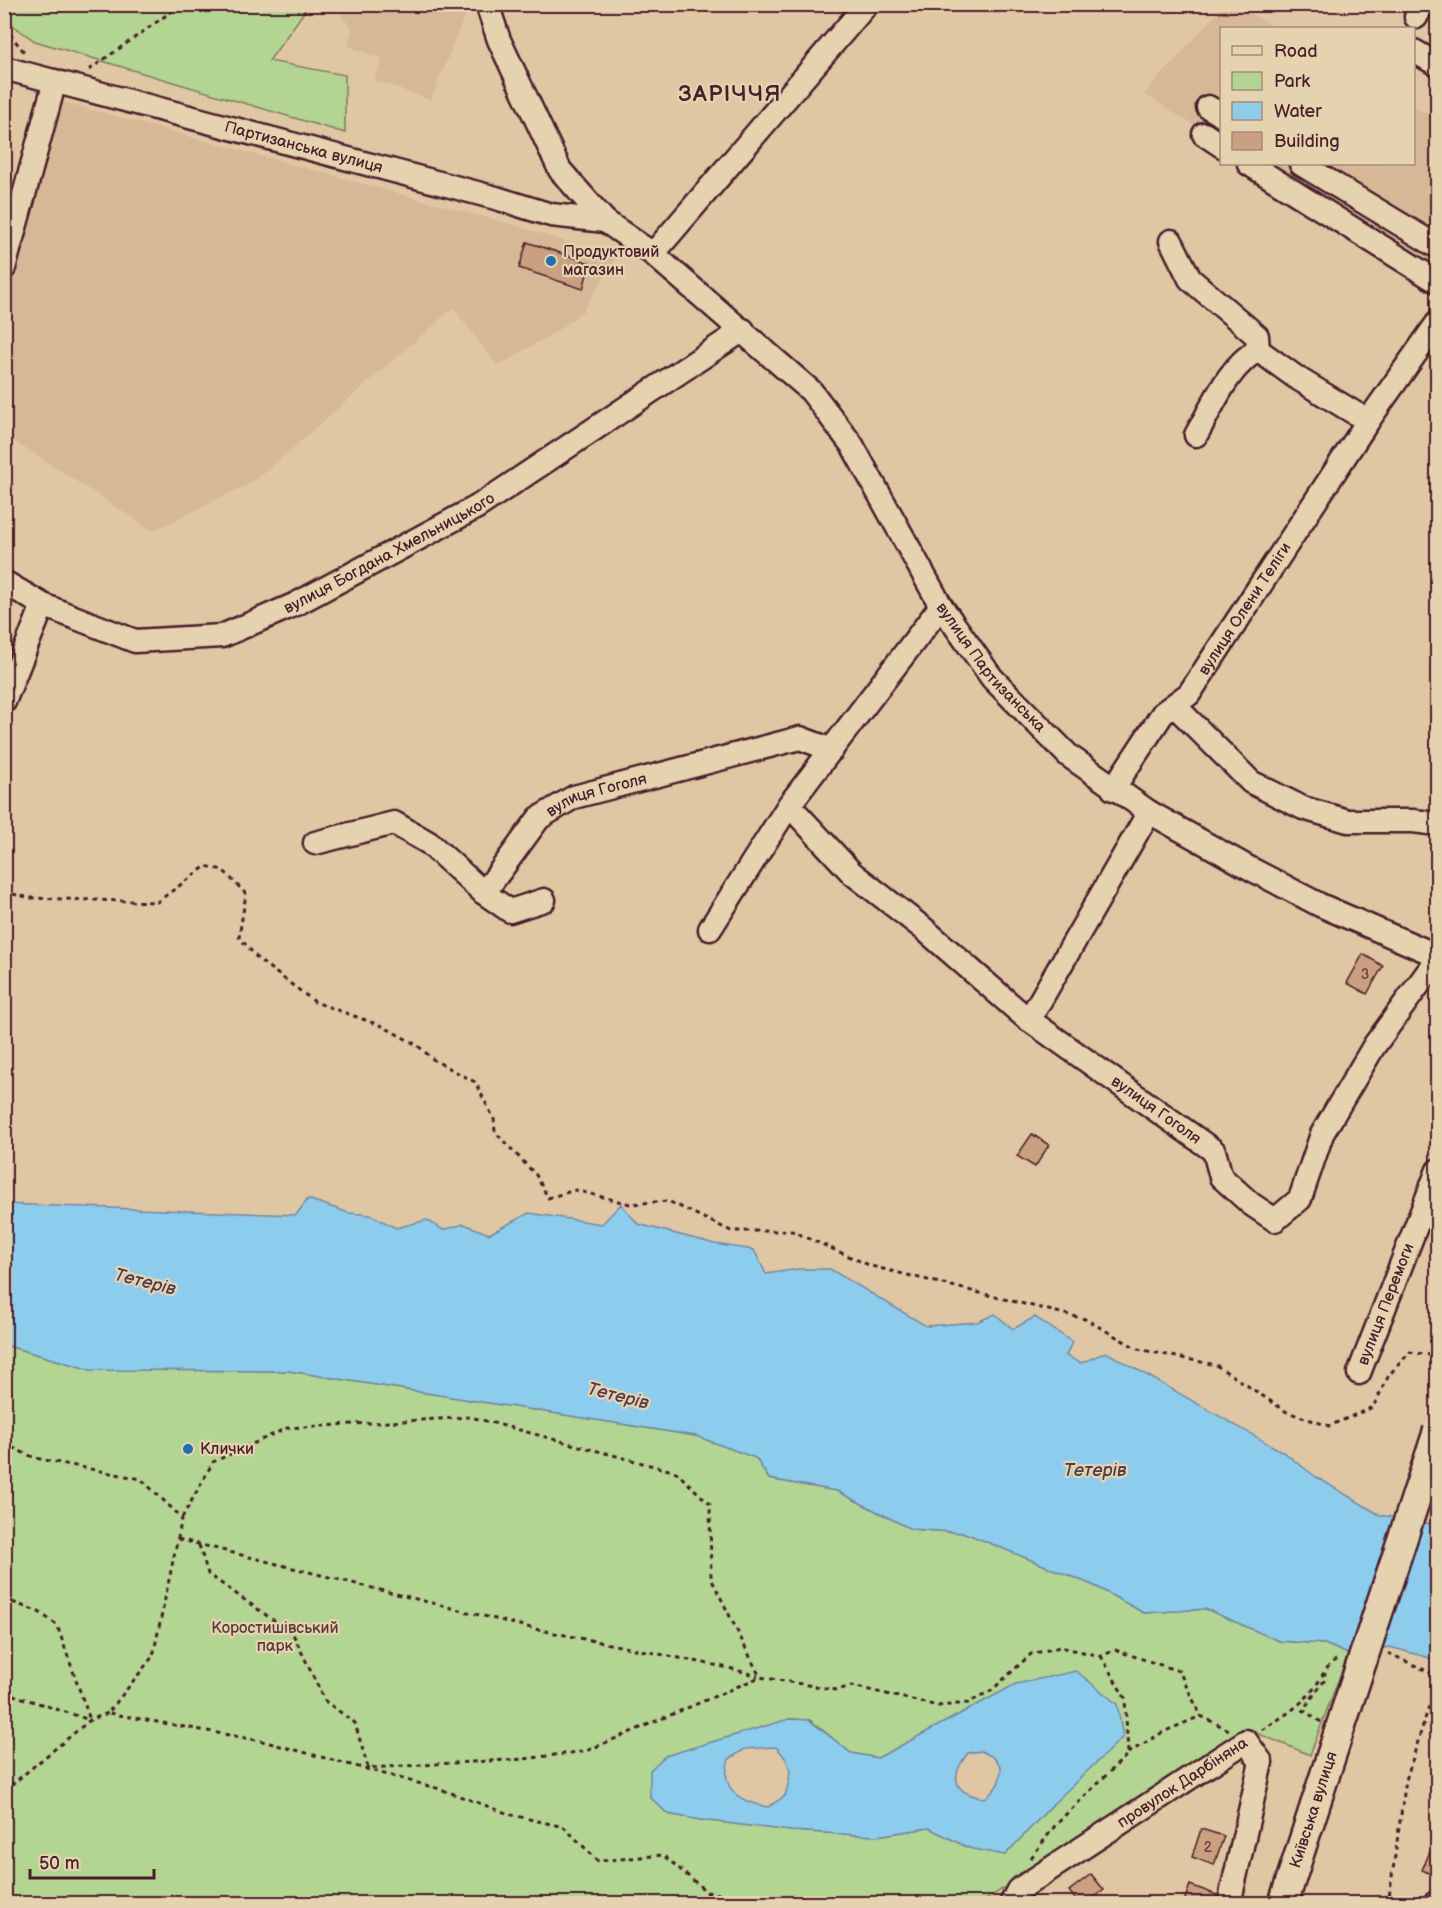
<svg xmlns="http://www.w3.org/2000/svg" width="1442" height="1908" viewBox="0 0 1442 1908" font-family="'Balsamiq Sans',sans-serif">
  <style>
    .built { fill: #d6b897 }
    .green { fill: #b2d692; stroke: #7e7a5e; stroke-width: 1.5; fill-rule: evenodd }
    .water { fill: #8ccded; stroke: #72879f; stroke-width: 1.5; fill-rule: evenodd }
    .building { fill: #caa080; stroke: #4a1f2b; stroke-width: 1.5 }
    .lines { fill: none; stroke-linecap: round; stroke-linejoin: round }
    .minor-casing { stroke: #4a1f2b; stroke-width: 27 }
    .major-casing { stroke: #4a1f2b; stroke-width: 33 }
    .path { stroke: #4a1f2b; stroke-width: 3; stroke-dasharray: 4.5 4.5; stroke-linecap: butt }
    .minor { stroke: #e5d3b0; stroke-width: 22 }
    .major { stroke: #e5d3b0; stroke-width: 28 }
    .major-bridge-casing { stroke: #4a1f2b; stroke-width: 33; stroke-linecap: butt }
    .major-bridge { stroke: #e5d3b0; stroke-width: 28 }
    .poi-dot { fill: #1f6fb2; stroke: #e5d3b0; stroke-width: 2 }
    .labels { text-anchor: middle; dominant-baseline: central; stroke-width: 4.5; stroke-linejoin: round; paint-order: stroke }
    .number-label { font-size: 14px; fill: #6a3f40 }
    .street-label { font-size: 16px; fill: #4a1f2b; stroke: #e5d3b0 }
    .poi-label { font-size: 16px; fill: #4a1f2b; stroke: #e5d3b0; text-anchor: start }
    .park-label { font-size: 16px; fill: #5a3a3a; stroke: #e5d3b0 }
    .water-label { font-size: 18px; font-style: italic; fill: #543948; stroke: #e5d3b0 }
    .district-label { font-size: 22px; font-weight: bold; letter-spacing: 1.5px; fill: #4a1f2b; stroke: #e5d3b0 }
  </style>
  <rect width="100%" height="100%" fill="#e0c7a4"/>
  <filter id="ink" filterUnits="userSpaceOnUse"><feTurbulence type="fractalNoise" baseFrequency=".0167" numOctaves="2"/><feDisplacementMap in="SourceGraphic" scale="12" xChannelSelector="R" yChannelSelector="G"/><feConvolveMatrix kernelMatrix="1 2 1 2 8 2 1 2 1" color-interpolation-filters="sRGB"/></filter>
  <g filter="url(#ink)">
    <g class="built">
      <polygon points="350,4 398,5 415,11 417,5 424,5 465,15 431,100 374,80 382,59 348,46 353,29 341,16"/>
      <polygon points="1224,5 1236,5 1276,28 1222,28 1221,142 1144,94"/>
      <polygon points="60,101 514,225 616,258 583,311 559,330 498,366 453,308 256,480 153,531 5,435 4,304"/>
      <polygon points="1414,107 1437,118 1437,281 1257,164 1414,164"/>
    </g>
    <g class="green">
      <polygon points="4,5 309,5 269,61 345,75 345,133 35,41 5,20"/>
      <path d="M4,1345L91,1370L289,1371L696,1436L756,1458L769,1479L837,1491L911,1529L965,1533L1095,1586L1144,1613L1206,1609L1279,1641L1325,1644L1348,1654L1310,1755L1247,1729L981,1903L184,1904L171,1895L165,1903H5ZM1016,1684L1053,1804L1005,1855L969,1848L929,1828L876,1836L791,1831L701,1820L668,1814L650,1797L789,1719L810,1720L851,1753L878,1758Z"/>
    </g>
    <g class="water">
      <polygon points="308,1199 349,1213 371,1215 396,1228 427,1220 443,1230 464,1224 489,1234 529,1213 602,1224 621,1204 638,1224 715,1244 754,1250 766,1274 799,1269 830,1269 926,1326 977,1322 995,1314 1013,1329 1035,1317 1072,1342 1066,1356 1081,1363 1106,1352 1283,1452 1316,1477 1380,1515 1437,1525 1437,1660 1390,1647 1348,1654 1325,1644 1279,1641 1206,1609 1144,1613 1095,1586 965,1533 911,1529 837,1491 769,1479 756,1458 696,1436 289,1371 91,1370 5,1345 4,1204 296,1215"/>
      <path d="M1076,1671L1117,1704L1123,1737L1053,1804L1005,1855L969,1848L929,1828L876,1836L791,1831L701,1820L668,1814L650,1797V1770L665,1756L789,1719L809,1720L851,1753L878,1758L1016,1684ZM776,1747C793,1764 792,1773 785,1796L768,1807C740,1802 719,1790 729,1759L745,1749ZM981,1751L993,1757L1001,1766C1001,1782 997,1789 985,1798C953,1794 949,1777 968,1753Z"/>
    </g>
    <g class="building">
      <polygon points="527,242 590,263 583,289 519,268"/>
      <polygon points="1363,954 1383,966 1367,994 1347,983"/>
      <polygon points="1032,1134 1049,1145 1035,1167 1017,1156"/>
      <polygon points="1201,1829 1224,1836 1214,1865 1192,1857"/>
      <polygon points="1437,1836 1437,1877 1422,1870"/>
      <polygon points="1091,1874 1104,1890 1086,1904 1079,1904 1069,1891"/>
      <polygon points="1190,1885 1217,1895 1216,1904 1183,1904"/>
    </g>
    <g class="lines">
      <defs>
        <g id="minor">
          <path id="s1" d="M487,4L499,40L560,170L605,221L653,254L811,391L852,445L941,606L992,678L1069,756L1149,812L1251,869L1320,905L1438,956"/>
          <polyline points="1416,17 1423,4"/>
          <polyline points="1414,51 1438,65"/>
          <path id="s2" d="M4,68L496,198L551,215L605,221"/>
          <polyline points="1208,107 1222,115"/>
          <polyline points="1204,134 1222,146"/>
          <polyline points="1249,164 1438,282"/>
          <polyline points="1301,164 1438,247"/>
          <polyline points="1171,241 1190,279 1257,336 1258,350"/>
          <polyline points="653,254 867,4"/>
          <polyline points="4,268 55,81"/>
          <path d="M1196,435C1213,406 1228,366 1258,350L1297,378L1368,421"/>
          <path id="s3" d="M4,582L43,605L135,641L222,636L296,604L477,507L743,330"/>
          <path id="s4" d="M941,606L789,805L852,873L924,929L1025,1017L1214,1151L1221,1177L1251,1204L1275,1220L1300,1199L1322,1134L1374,1046L1438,958"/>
          <polyline points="4,702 43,605"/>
          <polyline points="1175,706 1251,782 1303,808 1348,821 1413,821 1438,824"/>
          <path id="s5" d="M1113,789L1163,713L1189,694L1368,421L1438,322"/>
          <path id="s6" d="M315,843L394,823L429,843L484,893L539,818L574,797L800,738L832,750"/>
          <polyline points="484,893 510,911 544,900"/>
          <polyline points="710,929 789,805"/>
          <polyline points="1029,1020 1149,812"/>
          <path id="s7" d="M1359,1373L1438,1170"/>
          <path id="s8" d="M1011,1904L1018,1890L1246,1741L1261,1762L1229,1904"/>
          <polyline points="1434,1904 1438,1902"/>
        </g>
        <g id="major">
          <path id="s9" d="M1283,1904L1344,1716"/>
        </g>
      </defs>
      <use href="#minor" class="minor-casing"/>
      <use href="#major" class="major-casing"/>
      <g class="path">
        <polyline points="4,27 25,53"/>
        <polyline points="89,70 182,4"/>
        <polyline points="4,892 31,898 157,902 206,866 223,870 246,894 239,937 259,960 315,1002 382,1026 417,1045 434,1060 475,1082 494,1119 495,1132 536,1175 548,1198 575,1190 630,1204 668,1201 731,1231 792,1231 871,1266 1085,1319 1138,1349 1216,1365 1287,1412 1329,1426 1373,1407 1389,1375 1410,1352 1438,1356"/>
        <polyline points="4,1444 35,1458 141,1479 182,1518 153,1656 108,1713 262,1741 440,1789 512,1815 564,1827 598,1861 663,1855 707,1892 775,1904"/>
        <polyline points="182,1518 213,1462 287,1428 471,1417 676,1472 710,1504 711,1578 760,1677"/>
        <polyline points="178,1539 535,1629 729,1668 758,1676"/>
        <polyline points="199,1545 208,1574 293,1634 325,1701 355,1723 368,1768 524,1759 586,1751 760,1677 837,1690 852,1686 938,1706 968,1703 992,1690 1031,1654 1060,1647 1101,1656 1115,1650 1179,1671 1201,1716 1229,1730"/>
        <polyline points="4,1599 39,1612 57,1625 90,1720"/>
        <polyline points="1388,1653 1438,1676"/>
        <polyline points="4,1692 90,1720"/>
        <polyline points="1321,1722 1303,1710 1324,1681 1325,1673"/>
        <path d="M1262,1730C1281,1718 1301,1706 1315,1687C1323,1676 1326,1664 1340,1658"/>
        <polyline points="1128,1753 1163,1732 1201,1716"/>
        <polyline points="4,1791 90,1720 108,1713"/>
        <polyline points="1031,1858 1057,1823 1128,1754 1125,1698 1101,1656"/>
        <polyline points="707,1892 711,1904"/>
        <polyline points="1388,1904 1406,1780 1438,1677"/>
      </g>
      <use href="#minor" class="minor"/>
      <use href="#major" class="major"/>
      <defs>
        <polyline id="major-bridge" points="1344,1716 1438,1431"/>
      </defs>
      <use href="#major-bridge" class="major-bridge-casing"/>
      <use href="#major-bridge" class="major-bridge"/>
    </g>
  </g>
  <g class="poi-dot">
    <circle cx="551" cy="261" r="6"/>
    <circle cx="188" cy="1449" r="6"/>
  </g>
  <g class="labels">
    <g class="number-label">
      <text x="1365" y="974">3</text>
      <text x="1208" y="1847">2</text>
    </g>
    <g class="street-label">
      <text stroke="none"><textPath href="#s2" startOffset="310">Партизанська вулиця</textPath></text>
      <text stroke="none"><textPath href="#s3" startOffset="418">вулиця Богдана Хмельницького</textPath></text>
      <text stroke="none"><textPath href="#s5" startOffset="225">вулиця Олени Теліги</textPath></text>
      <text stroke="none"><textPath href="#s1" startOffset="848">вулиця Партизанська</textPath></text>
      <text stroke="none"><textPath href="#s6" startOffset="352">вулиця Гоголя</textPath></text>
      <text stroke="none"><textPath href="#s4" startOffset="729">вулиця Гоголя</textPath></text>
      <text stroke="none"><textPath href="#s7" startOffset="74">вулиця Перемоги</textPath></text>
      <text stroke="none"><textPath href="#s8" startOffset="212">провулок Дарбіняна</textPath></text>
      <text stroke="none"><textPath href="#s9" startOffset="99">Київська вулиця</textPath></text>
    </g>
    <g class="poi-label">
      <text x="563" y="252">Продуктовий<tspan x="563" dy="18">магазин</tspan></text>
      <text x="200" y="1449">Клички</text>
    </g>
    <g class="park-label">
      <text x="275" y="1628">Коростишівський<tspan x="275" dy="18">парк</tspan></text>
    </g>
    <g class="water-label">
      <text transform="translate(145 1282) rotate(14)">Тетерів</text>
      <text transform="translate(618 1396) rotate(14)">Тетерів</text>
      <text x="1095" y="1470">Тетерів</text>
    </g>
    <g class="district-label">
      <text x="730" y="94">ЗАРІЧЧЯ</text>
    </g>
  </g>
  <rect width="1442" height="1908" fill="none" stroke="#e5d3b0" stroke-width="24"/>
  <rect x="12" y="12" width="1418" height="1884" fill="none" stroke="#4a1f2b" stroke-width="2" filter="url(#ink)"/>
  <rect x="1220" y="27" width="195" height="138" fill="#e5d3b0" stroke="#a78b7b" stroke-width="1.5"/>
  <rect x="1232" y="46" width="30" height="9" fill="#e5d3b0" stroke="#a78b7b" stroke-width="1.5"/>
  <text x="1274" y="57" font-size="18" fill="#4a1f2b">Road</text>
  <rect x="1232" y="72" width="30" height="18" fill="#b2d692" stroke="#a78b7b" stroke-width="1.5"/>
  <text x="1274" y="87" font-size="18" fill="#4a1f2b">Park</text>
  <rect x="1232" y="102" width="30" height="18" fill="#8ccded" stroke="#a78b7b" stroke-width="1.5"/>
  <text x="1274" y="117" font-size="18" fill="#4a1f2b">Water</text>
  <rect x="1232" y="132" width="30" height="18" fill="#caa080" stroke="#a78b7b" stroke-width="1.5"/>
  <text x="1274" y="147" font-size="18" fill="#4a1f2b">Building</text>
  <path d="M30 1869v9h124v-9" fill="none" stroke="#4a1f2b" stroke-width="3"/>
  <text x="39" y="1869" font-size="18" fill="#4a1f2b" stroke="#e5d3b0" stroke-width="4.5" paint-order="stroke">50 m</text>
</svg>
